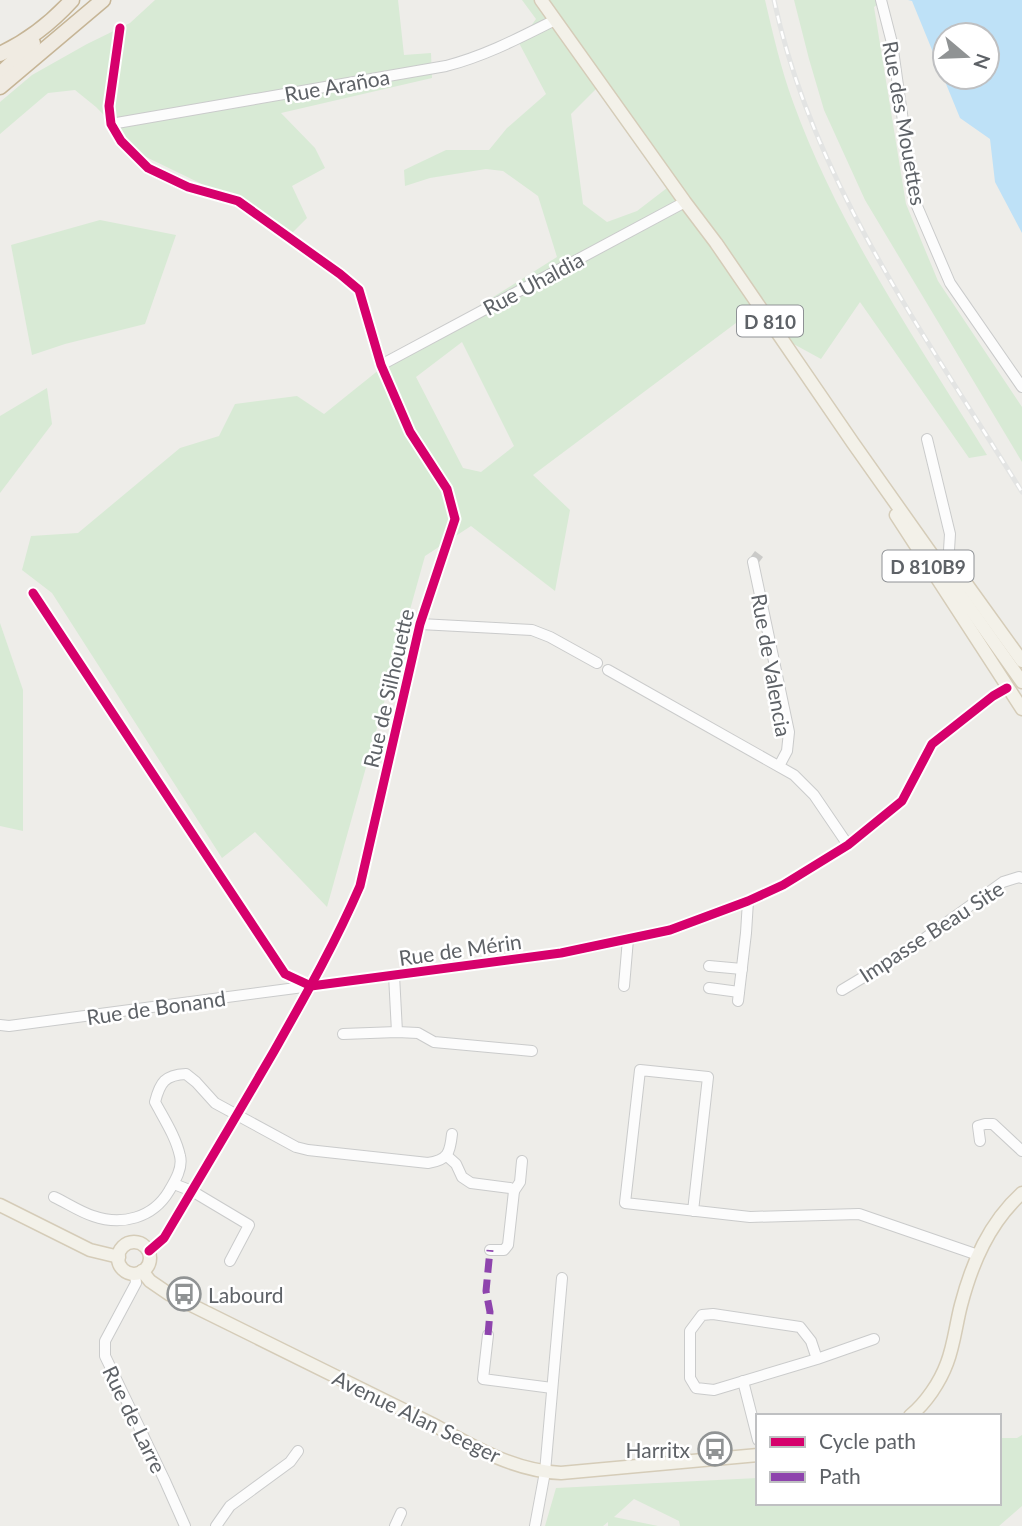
<svg xmlns="http://www.w3.org/2000/svg" width="1022" height="1526" viewBox="0 0 1022 1526" font-family="Lato,sans-serif">
  <style>
    .green { fill: #d8ead5; fill-rule: evenodd }
    .water { fill: #bee1f7; fill-rule: evenodd }
    .lines { fill: none; stroke-linecap: round; stroke-linejoin: round }
    .minor-tunnel { stroke: #cacac8; stroke-width: 10; stroke-dasharray: 10 5; stroke-linecap: butt }
    .minor-casing { stroke: #cacbcb; stroke-width: 12 }
    .major-casing { stroke: #d5ccb8; stroke-width: 15 }
    .highway-casing { stroke: #c6b596; stroke-width: 17 }
    .minor { stroke: #fcfcfc; stroke-width: 10 }
    .major { stroke: #f3f1e9; stroke-width: 12 }
    .highway { stroke: #f0ebe2; stroke-width: 14 }
    .rail-casing { stroke: #e3e4e3; stroke-width: 5 }
    .rail { stroke: #fff; stroke-width: 2.5; stroke-dasharray: 8; stroke-linecap: butt }
    .quiet { stroke: #8e44ad; stroke-width: 7; stroke-dasharray: 14 7; stroke-linecap: butt }
    .cycleway-casing { stroke: #fff; stroke-width: 13 }
    .cycleway { stroke: #d6006c; stroke-width: 9 }
    .labels { text-anchor: middle; dominant-baseline: central; stroke-width: 5; stroke-linejoin: round; paint-order: stroke }
    .shield { fill: #fff; stroke: #8e9195; stroke-width: 2 }
    .shield-label { font-size: 19px; font-weight: bold; fill: #5e6267 }
    .street-label { font-size: 21px; fill: #5e6267; stroke: #fff }
    .poi-label { font-size: 21px; fill: #5e6267; stroke: #fff; text-anchor: start }
  </style>
  <rect width="100%" height="100%" fill="#eeede9"/>
  <g class="green">
    <polygon points="155,0 398,0 404,55 431,53 432,78 281,113 315,148 325,168 292,186 307,218 292,233 243,204 144,156 96,107 75,90 48,93 0,134 0,102 32,75 87,44 130,23"/>
    <path d="M522,0H765C773,34 781,69 793,102C839,229 917,341 987,455L969,458L860,302L821,359L744,317L533,475L570,510L555,591L471,526L425,556L327,907L255,832L222,858L52,593L22,570L31,536L78,533L180,448L219,436L235,404L297,396L324,414L385,365L557,257L538,196L503,171L486,169L430,178L405,186L404,170L446,150H489L507,128L546,94L519,43L536,19ZM596,89L667,188L637,211L607,222L583,204L571,114ZM462,342L514,446L481,472L463,468L416,377Z"/>
    <polygon points="794,0 883,0 874,7 906,204 938,281 1022,407 1022,462 865,200 824,110 809,59"/>
    <polygon points="100,220 176,235 145,324 65,344 32,355 11,245"/>
    <polygon points="47,388 52,424 0,493 0,416"/>
    <polygon points="0,623 23,690 23,831 0,826"/>
    <polygon points="1022,1435 1022,1506 999,1526 680,1526 679,1521 634,1499 614,1517 658,1526 608,1526 608,1522 603,1526 545,1526 556,1488 758,1478 758,1503 799,1503 801,1505 802,1503 999,1503 999,1438 1017,1438"/>
  </g>
  <path class="water" d="M908,0H1022V233L995,182L990,139L960,118L912,1ZM987,35V77H945V35Z"/>
  <g class="lines">
    <polyline class="minor-tunnel" points="753,562 762,550"/>
    <defs>
      <g id="minor">
        <polyline points="881,0 892,43 914,199 950,283 1022,387"/>
        <path d="M120,28L109,106L111,124L121,141L148,168L188,187L238,201L340,274L359,290L381,365L410,432L447,489L455,519L420,624L360,886C335,944 304,998 273,1053C237,1115 201,1176 164,1238L149,1251"/>
        <path d="M111,124L446,66C485,56 519,38 555,20"/>
        <polyline points="381,365 685,202"/>
        <polyline points="927,439 950,534 948,566"/>
        <polyline points="753,562 789,732 787,751 779,766"/>
        <polyline points="33,593 285,974 311,986 561,953 670,930 748,901 783,885 848,845 902,801 932,744 993,696 1007,688"/>
        <polyline points="420,624 532,630 550,637 597,663"/>
        <polyline points="608,670 794,775 814,795 848,845"/>
        <polyline points="709,966 742,969"/>
        <polyline points="394,975 397,1032"/>
        <polyline points="624,986 628,939"/>
        <polyline points="709,988 739,992"/>
        <polyline points="842,990 907,951 1003,882 1019,877 1022,878"/>
        <polyline points="738,1001 746,933 748,901"/>
        <polyline points="0,1025 9,1026 311,986"/>
        <polyline points="343,1034 397,1032 418,1033 434,1042 532,1051"/>
        <polyline points="980,1141 978,1126 985,1124 993,1124 1022,1151"/>
        <polyline points="447,1156 456,1164 462,1177 471,1183 510,1188 514,1191 508,1245 504,1250 490,1250"/>
        <polyline points="174,1184 192,1191 249,1225 230,1261"/>
        <polyline points="514,1191 520,1182 522,1161"/>
        <path d="M54,1197C67,1203 80,1212 93,1216C122,1226 153,1218 169,1191C175,1181 183,1168 180,1156C176,1137 164,1119 155,1102C160,1082 165,1075 186,1074L196,1082L215,1103L296,1147L308,1150L428,1163C448,1160 450,1153 452,1134"/>
        <polyline points="693,1211 708,1077 640,1070 625,1203 750,1217 859,1214 978,1255"/>
        <polyline points="135,1274 136,1283 105,1341 105,1356 165,1481 185,1526"/>
        <polyline points="488,1335 483,1379 552,1388"/>
        <polyline points="817,1359 811,1341 800,1327 713,1314 702,1315 690,1331 690,1378 696,1388 714,1390 817,1359 874,1339"/>
        <polyline points="743,1381 758,1440"/>
        <polyline points="216,1526 230,1506 290,1462 298,1451"/>
        <polyline points="395,1526 401,1513"/>
        <polyline points="535,1526 545,1472 562,1278"/>
      </g>
      <g id="major">
        <polyline points="541,0 685,202 716,243 853,443 1022,682"/>
        <polyline points="896,515 1022,709"/>
        <polyline points="946,564 965,582 1022,661"/>
        <polyline points="0,1205 90,1250 119,1257"/>
        <circle cx="134" cy="1258" r="16"/>
        <path d="M142,1271L150,1281L169,1294L434,1425C473,1447 515,1471 561,1473L758,1455"/>
        <path d="M910,1416C926,1403 940,1382 947,1363C954,1345 956,1324 961,1305C972,1263 989,1223 1022,1193"/>
      </g>
      <g id="highway">
        <path d="M0,54C28,41 51,23 72,0"/>
        <polyline points="0,74 33,43"/>
        <polyline points="0,87 103,0"/>
      </g>
    </defs>
    <use href="#minor" class="minor-casing"/>
    <use href="#major" class="major-casing"/>
    <use href="#highway" class="highway-casing"/>
    <use href="#minor" class="minor"/>
    <use href="#major" class="major"/>
    <use href="#highway" class="highway"/>
    <defs>
      <path id="rail" d="M774,0C813,183 926,336 1022,492"/>
    </defs>
    <use href="#rail" class="rail-casing"/>
    <use href="#rail" class="rail"/>
    <polyline class="quiet" points="488,1335 490,1312 486,1291 490,1250"/>
    <defs>
      <g id="cycleway">
        <path d="M120,28L109,106L111,124L121,141L148,168L188,187L238,201L340,274L359,290L381,365L410,432L447,489L455,519L420,624L360,886C335,944 304,998 273,1053C237,1115 201,1176 164,1238L149,1251"/>
        <polyline points="33,593 285,974 311,986 561,953 670,930 748,901 783,885 848,845 902,801 932,744 993,696 1007,688"/>
      </g>
    </defs>
    <use href="#cycleway" class="cycleway-casing"/>
    <use href="#cycleway" class="cycleway"/>
  </g>
  <defs>
    <symbol id="bus-ring" viewBox="-11 -11 22 22"><circle r="9.5" fill="#fff" stroke="#909394" stroke-width="1.5"/><path d="M-5-6H5V4H4V6H2V4H-2V6H-4V4H-5ZM-3.5-4V0h7V-4ZM-3.5 1.2v1.5H-2V1.2ZM2 1.2v1.5H3.5V1.2Z" fill="#909394"/></symbol>
  </defs>
  <g fill-rule="evenodd">
    <use href="#bus-ring" x="165" y="1275" width="38" height="38"/>
    <use href="#bus-ring" x="696" y="1430" width="38" height="38"/>
  </g>
  <g class="labels">
    <g class="shield">
      <rect x="737" y="305.5" width="66" height="31" rx="5"/>
      <rect x="882.5" y="550.5" width="91" height="31" rx="5"/>
    </g>
    <g class="shield-label">
      <text x="770" y="321">D 810</text>
      <text x="928" y="566">D 810B9</text>
    </g>
    <g class="street-label">
      <text transform="translate(337 85) rotate(-10)">Rue Arañoa</text>
      <text transform="translate(905 123) rotate(80)">Rue des Mouettes</text>
      <text transform="translate(533 283) rotate(-28)">Rue Uhaldia</text>
      <text transform="translate(772 665) rotate(80)">Rue de Valencia</text>
      <text transform="translate(388 688) rotate(-77)">Rue de Silhouette</text>
      <text transform="translate(931 931) rotate(-33)">Impasse Beau Site</text>
      <text transform="translate(460 949) rotate(-8)">Rue de Mérin</text>
      <text transform="translate(156 1007) rotate(-8)">Rue de Bonand</text>
      <text transform="translate(417 1416) rotate(26)">Avenue Alan Seeger</text>
      <text transform="translate(135 1419) rotate(64)">Rue de Larre</text>
    </g>
    <g class="poi-label">
      <text x="208" y="1294">Labourd</text>
      <text x="690" y="1449" text-anchor="end">Harritx</text>
    </g>
  </g>
  <rect x="756" y="1414" width="245" height="91" fill="#ffffff" stroke="#bfc0c2" stroke-width="2"/>
  <rect x="770" y="1437" width="35" height="10" fill="#d6006c" stroke="#bfc0c2" stroke-width="2"/>
  <text x="819" y="1449" font-size="21" fill="#5e6267">Cycle path</text>
  <rect x="770" y="1472" width="35" height="10" fill="#8e44ad" stroke="#bfc0c2" stroke-width="2"/>
  <text x="819" y="1484" font-size="21" fill="#5e6267">Path</text>
  <g transform="translate(966 56) rotate(109)"><circle r="33" fill="#ffffff" stroke="#bfc0c2" stroke-width="2"/>
  <path d="M0-5L12 26L0 18L-12 26Z" fill="#909394"/>
  <text y="-10" font-size="19" font-weight="bold" text-anchor="middle" fill="#5e6267">N</text>
  </g>
</svg>
